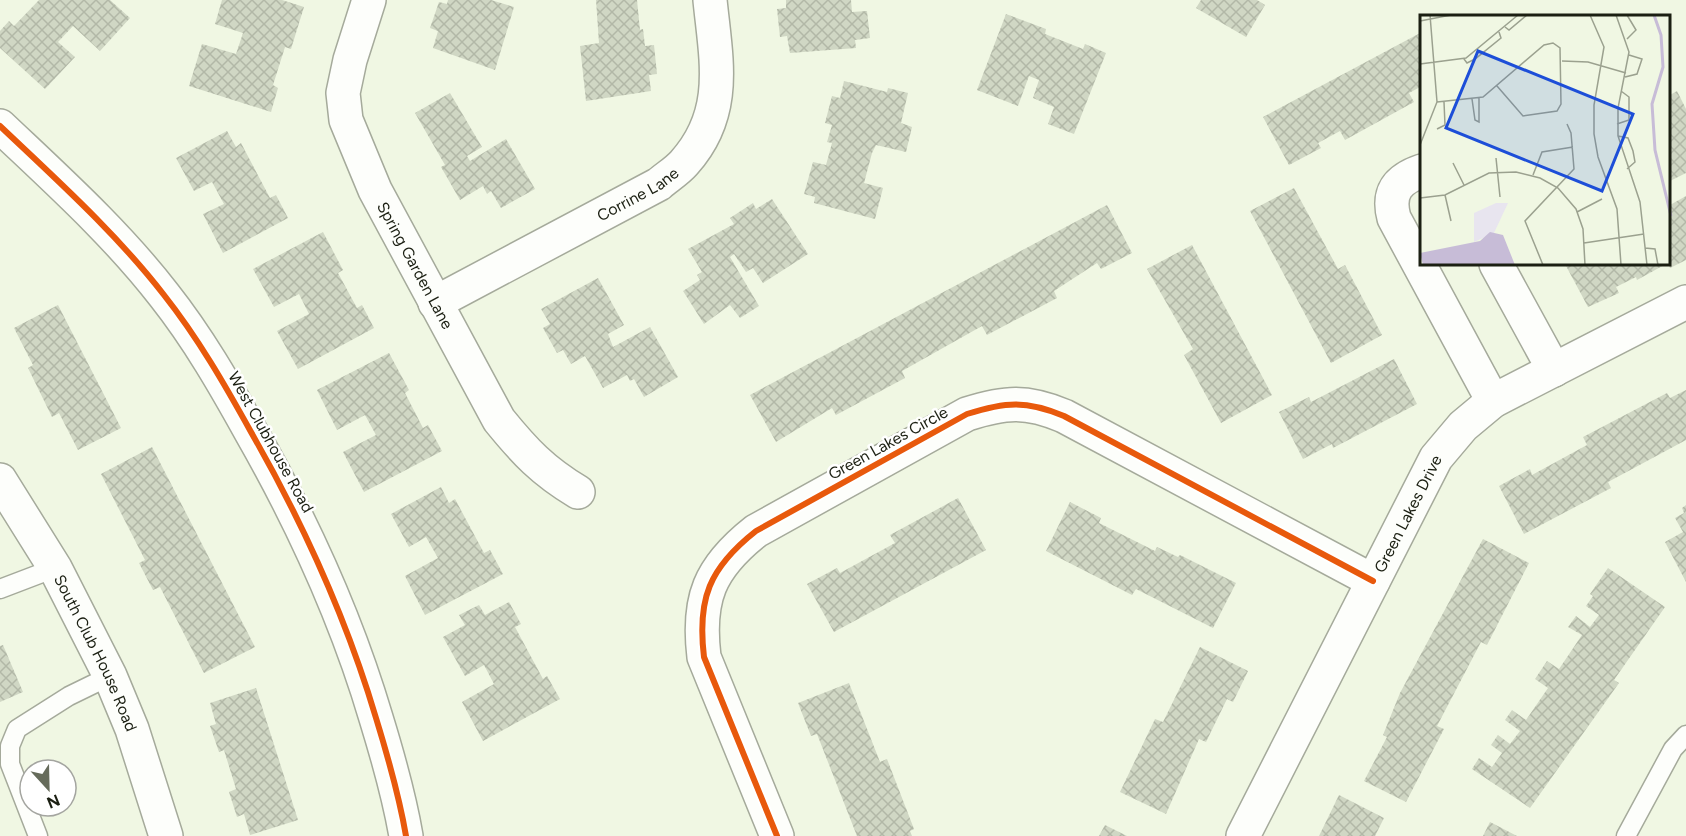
<svg xmlns="http://www.w3.org/2000/svg" width="1686" height="836" viewBox="0 0 1686 836" font-family="Figtree,sans-serif">
  <style>
    .building { fill: url(#building-cross-hatch) }
    .lines { fill: none; stroke-linecap: round; stroke-linejoin: round }
    .lane-casing { stroke: #a5aa9b; stroke-width: 21 }
    .street-casing { stroke: #a5aa9b; stroke-width: 36 }
    .lane { stroke: #fdfefb; stroke-width: 18 }
    .street { stroke: #fdfefb; stroke-width: 33 }
    .cycleway-casing { stroke: #fff; stroke-width: 10 }
    .cycleway { stroke: #e8590c; stroke-width: 6 }
    .labels { text-anchor: middle; dominant-baseline: central; stroke-width: 5; stroke-linejoin: round; paint-order: stroke }
    .street-label { font-size: 16px; fill: #1b1f12; stroke: #fff }
    .inset-river { fill: none; stroke: #c7bcd7; stroke-width: 3 }
    .inset-road { fill: none; stroke: #9ba18f; stroke-width: 1.5 }
    .view { fill: #1d4ed8; fill-opacity: 0.15; stroke: #1d4ed8; stroke-width: 3 }
    .inset-edge { fill: none; stroke: #1b1f12; stroke-width: 3 }
  </style>
  <defs>
    <pattern id="building-cross-hatch" width="8" height="8" patternUnits="userSpaceOnUse" patternTransform="scale(1.5)"><rect width="8" height="8" fill="#d0d7c4"/><path d="M0 0l8 8M0 8l8-8" fill="none" stroke="#b2b8a7"/></pattern>
  </defs>
  <rect width="100%" height="100%" fill="#f0f7e3"/>
  <g class="building">
    <polygon points="39,0 110,0 130,18 100,51 73,26 58,42 75,57 45,89 0,48 0,31 9,21 14,26"/>
    <polygon points="222,0 282,0 304,7 291,49 285,47 273,85 278,88 271,112 189,86 202,44 236,54 243,33 215,24"/>
    <polygon points="448,0 491,0 514,7 495,70 433,48 438,31 430,28 439,2 447,4"/>
    <polygon points="596,0 637,0 640,30 643,29 645,46 654,45 657,74 649,75 651,91 586,101 580,46 599,43"/>
    <polygon points="786,0 851,0 852,12 867,11 870,38 855,40 856,48 790,53 787,36 780,37 777,9 786,8"/>
    <polygon points="1201,0 1257,0 1265,5 1246,37 1196,8"/>
    <polygon points="1006,14 1046,29 1045,34 1083,49 1085,44 1106,53 1074,134 1048,124 1054,107 1033,98 1039,80 1029,76 1018,106 977,90"/>
    <polygon points="1422,32 1422,86 1409,93 1414,102 1345,140 1340,131 1318,143 1321,148 1289,165 1263,117"/>
    <polygon points="844,81 887,92 888,88 908,93 901,123 912,127 906,152 876,145 872,153 864,183 883,188 875,219 814,203 815,197 804,194 813,162 826,165 832,143 827,142 832,125 825,123 832,96 840,98"/>
    <polygon points="1677,91 1686,109 1686,173 1670,181 1670,95"/>
    <polygon points="450,93 482,147 467,156 470,161 506,139 535,189 501,208 491,191 487,194 483,186 460,200 441,167 445,165 415,113"/>
    <polygon points="227,131 236,147 241,143 270,198 276,195 288,218 223,253 203,214 224,204 212,182 194,191 176,158"/>
    <polygon points="1294,188 1338,269 1345,265 1382,335 1331,363 1250,211"/>
    <polygon points="1686,196 1686,260 1670,268 1668,264 1670,264 1670,205"/>
    <polygon points="772,199 808,254 763,283 753,268 746,272 734,254 730,257 759,306 740,318 730,305 704,324 683,291 700,280 697,275 702,272 688,249 734,224 730,218 753,203 756,209"/>
    <polygon points="1107,205 1132,253 1101,269 1097,263 1054,291 1057,298 987,335 982,326 902,371 905,378 836,415 832,408 776,442 750,395"/>
    <polygon points="323,232 343,270 338,273 357,308 362,305 374,328 298,369 277,331 309,314 299,294 274,307 253,269"/>
    <polygon points="1192,245 1272,395 1221,423 1184,355 1193,349 1147,269"/>
    <polygon points="1565,264 1666,264 1637,280 1636,277 1616,287 1619,293 1588,307"/>
    <polygon points="598,278 624,325 608,334 613,347 650,327 678,377 644,397 634,379 630,381 627,375 603,388 585,356 571,364 563,350 557,353 543,328 550,324 541,309"/>
    <polygon points="58,305 121,428 78,450 59,413 52,417 28,368 33,365 14,328"/>
    <polygon points="389,353 409,390 405,393 423,428 428,425 442,451 364,492 343,452 376,435 365,415 337,430 317,390"/>
    <polygon points="1394,359 1417,404 1333,448 1332,444 1303,459 1279,412 1309,397 1311,402"/>
    <polygon points="1686,390 1686,440 1608,482 1611,488 1524,534 1499,486 1530,469 1532,475 1587,445 1583,437 1667,393 1670,398"/>
    <polygon points="152,447 255,647 204,673 160,587 153,590 139,563 145,560 101,474"/>
    <polygon points="441,487 449,503 455,499 484,553 490,550 503,574 425,615 405,576 438,558 426,537 409,547 391,514"/>
    <polygon points="958,498 986,550 834,632 807,584 837,568 840,573 895,543 890,535"/>
    <polygon points="1070,502 1101,518 1099,523 1155,551 1157,547 1178,557 1180,555 1236,583 1213,628 1136,589 1132,595 1046,551"/>
    <polygon points="1686,505 1686,582 1665,542 1683,532 1675,518 1684,513 1682,508"/>
    <polygon points="1483,539 1529,563 1487,645 1481,642 1437,726 1444,729 1406,802 1364,781 1387,737 1383,735 1400,693"/>
    <polygon points="1608,568 1665,607 1614,680 1619,683 1530,808 1472,769 1479,758 1492,767 1502,753 1491,745 1498,735 1510,744 1520,731 1505,720 1512,710 1526,720 1548,688 1535,679 1547,661 1559,669 1582,635 1568,627 1576,616 1590,627 1599,615 1586,606 1593,596 1590,594"/>
    <polygon points="509,602 521,624 515,627 543,679 547,676 560,699 483,741 462,702 494,684 484,665 465,676 443,637 465,625 459,615 479,605 485,615"/>
    <polygon points="3,645 23,692 0,702 0,646"/>
    <polygon points="1200,647 1248,671 1233,702 1227,699 1206,742 1199,739 1166,814 1120,792 1155,719 1163,722"/>
    <polygon points="849,683 880,762 887,759 914,829 910,831 912,836 857,836 817,734 811,736 798,703"/>
    <polygon points="256,688 298,820 250,835 244,814 237,817 229,792 236,789 224,750 219,752 210,726 216,724 210,703"/>
    <polygon points="1339,795 1384,818 1375,836 1319,836"/>
    <polygon points="1490,822 1517,836 1483,836"/>
    <polygon points="1105,825 1127,836 1099,836"/>
  </g>
  <g class="lines">
    <defs>
      <g id="lane">
        <polyline points="0,589 55,568"/>
        <polyline points="38,836 10,764 10,746 17,729 69,696 110,676"/>
        <polyline points="1626,836 1673,749 1686,735"/>
      </g>
      <g id="street">
        <path id="s1" d="M369,0L350,60L343,93L346,120L375,190L499,420C525,452 543,471 578,492"/>
        <path d="M0,126C57,180 116,233 164,295C198,338 225,385 251,432C303,523 346,617 376,718C388,757 399,795 406,836"/>
        <path d="M1422,171C1398,179 1387,192 1394,218L1493,401"/>
        <polyline points="1496,264 1554,370"/>
        <path id="s2" d="M435,303L659,184C667,177 677,171 684,163C729,113 716,60 710,0"/>
        <path id="s3" d="M0,480L55,568L110,676L132,729L166,836"/>
        <path d="M777,836L704,657C697,599 709,568 756,531L967,414C1005,402 1026,400 1064,416L1373,581"/>
        <path id="s4" d="M1243,836L1436,458L1463,426L1493,401L1686,302"/>
      </g>
    </defs>
    <use href="#lane" class="lane-casing"/>
    <use href="#street" class="street-casing"/>
    <use href="#lane" class="lane"/>
    <use href="#street" class="street"/>
    <defs>
      <g id="cycleway">
        <path d="M0,126C57,180 116,233 164,295C198,338 225,385 251,432C303,523 346,617 376,718C388,757 399,795 406,836"/>
        <path d="M777,836L704,657C697,599 709,568 756,531L967,414C1005,402 1026,400 1064,416L1373,581"/>
      </g>
    </defs>
    <use href="#cycleway" class="cycleway-casing"/>
    <use href="#cycleway" class="cycleway"/>
  </g>
  <g class="labels">
    <g class="street-label">
      <text stroke="none"><textPath href="#s2" startOffset="230">Corrine Lane</textPath></text>
      <text stroke="none"><textPath href="#s1" startOffset="285">Spring Garden Lane</textPath></text>
      <text transform="translate(271 442) rotate(61)">West Clubhouse Road</text>
      <text transform="translate(888 443) rotate(-29)">Green Lakes Circle</text>
      <text stroke="none"><textPath href="#s4" startOffset="362">Green Lakes Drive</textPath></text>
      <text stroke="none"><textPath href="#s3" startOffset="198">South Club House Road</textPath></text>
    </g>
  </g>
  <g transform="translate(1420 15)">
    <rect width="250" height="250" fill="#f0f7e3"/>
    <path d="M76,188H88L74,218L54,227V198Z" fill="#e8e5ef"/>
    <path d="M70,217L83,220L95,250H3L0,238L60,226Z" fill="#c7bcd7"/>
    <path class="inset-river" d="M234,0L241,20L243,52L232,89L235,135L251,201"/>
    <path class="inset-road" d="M170,0L184,32L174,90V119L178,142L197,194L201,250M196,0L209,37L198,93V121L220,187L227,250M0,6L31,0M85,12L89,15L107,0M207,24L216,15L207,0M44,44L47,48L55,44L81,23L79,17M142,46L168,47L206,58M0,49L46,43L98,0M205,62L217,59L222,44L209,40M52,84L55,105L59,107V83M17,87L63,82L124,30L133,28L140,33L141,89L137,96L103,101L77,71M197,109L209,105V82L201,76M17,114L25,110L24,87M198,121L208,123L213,136L215,147L207,154M0,130L17,87L10,0M76,143L80,182M33,148L44,170M113,160L122,137L153,132M25,180L31,206M0,183L25,180L69,158L96,157L120,163L138,173L156,194L163,214L165,250M157,197L182,184M164,228L224,219M225,233L235,234L238,250M123,250L105,206L154,154L151,118L147,109"/>
    <path class="view" d="M58,36L213,99L182,176L26,113Z"/>
    <rect width="250" height="250" class="inset-edge"/>
  </g>
  <g transform="translate(48 788) rotate(158)"><circle r="28" fill="#ffffff" stroke="#a4a5a0" stroke-width="1.5"/>
  <path d="M0-4.5L10 22L0 15L-10 22Z" fill="#666b5b"/>
  <text y="-9" font-size="16" font-weight="bold" text-anchor="middle" fill="#1b1f12">N</text>
  </g>
</svg>
